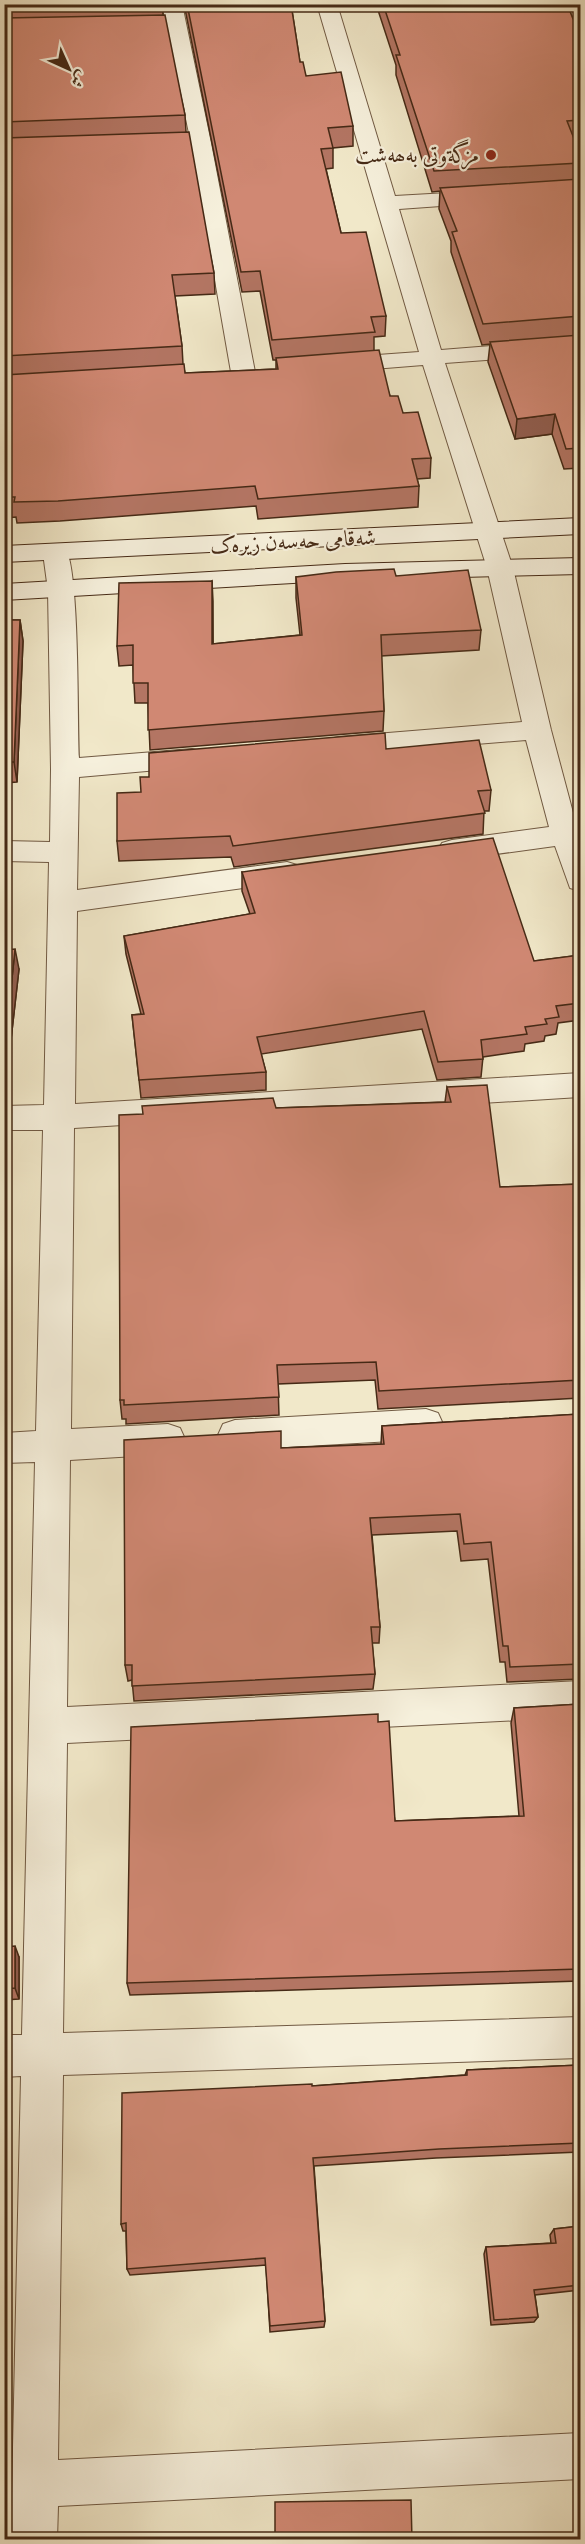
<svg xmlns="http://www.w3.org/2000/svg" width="585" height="2544" viewBox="0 0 585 2544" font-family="'IM FELL DW Pica',Amiri,serif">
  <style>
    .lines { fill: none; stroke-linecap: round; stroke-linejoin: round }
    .minor-casing { stroke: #715a43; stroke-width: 2 }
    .secondary-casing { stroke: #462a16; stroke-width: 2 }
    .minor { fill: #f6f0dc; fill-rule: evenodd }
    .secondary { fill: #f6f0dc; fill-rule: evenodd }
    .wall { fill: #b37563; stroke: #462a16; stroke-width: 1.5 }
    .shaded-wall { fill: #925f50; stroke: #462a16; stroke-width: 1.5 }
    .building { fill: #d08873; stroke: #462a16; stroke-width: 1.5 }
    .poi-dot { fill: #8f2418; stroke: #f6f0dc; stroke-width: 2 }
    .labels { text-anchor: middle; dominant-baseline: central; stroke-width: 4.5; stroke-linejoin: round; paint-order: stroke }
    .far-poi-label { font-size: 22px; fill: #462a16; stroke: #f6f0dc; text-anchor: end }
    .far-street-label { font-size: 22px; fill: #462a16; stroke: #f6f0dc }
  </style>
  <rect width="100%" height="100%" fill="#f1e8c9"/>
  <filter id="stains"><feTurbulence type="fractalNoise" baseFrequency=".00333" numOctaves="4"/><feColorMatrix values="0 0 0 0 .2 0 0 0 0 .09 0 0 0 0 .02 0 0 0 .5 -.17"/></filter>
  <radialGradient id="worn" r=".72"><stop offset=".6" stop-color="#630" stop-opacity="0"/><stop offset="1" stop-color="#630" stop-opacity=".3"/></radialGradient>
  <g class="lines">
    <defs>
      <g id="minor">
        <polygon points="162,4 182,4 211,143 255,372 251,377 243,379 235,377 231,372 191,143"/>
        <polygon points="317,4 337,4 395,196 483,191 491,192 494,197 491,202 483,203 399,209 441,350 580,339 580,353 445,363 513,568 551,730 580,839 580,891 570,888 555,846 452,860 442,857 438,850 442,843 452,840 549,827 526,740 339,755 329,753 325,746 329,739 339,737 522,722 487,568 423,365 336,372 328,370 324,365 328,360 336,358 419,352"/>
        <polygon points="558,4 578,4 580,11 580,39 573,37 570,33"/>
        <path d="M56,545L65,547C80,571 77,721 79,758L192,749L202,751L206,758L202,765L192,767L79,777L77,890L287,862L297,865L301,872L297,879L287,882L77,911L75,1104L580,1073V1097L74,1128L71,1429L168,1424L180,1428L185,1439L180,1450L168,1454L70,1460L67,1707L580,1681V1717L67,1743L63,2033L580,2017V2058L63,2075L58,2460L580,2433V2479L58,2506L57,2540H11L21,2076L4,2077V2035H22L35,1462L4,1463V1433L36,1431L43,1130H4V1106L44,1105L49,862L4,861V841L50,842L51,769L48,590L43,553L47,547Z"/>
        <polygon points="426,1409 438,1413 443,1424 438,1435 426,1439 235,1450 223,1446 218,1435 223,1424 235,1420"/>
      </g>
      <g id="secondary">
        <polygon points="580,518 580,534 4,562 4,546"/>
        <polygon points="580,558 580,574 345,580 4,600 4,584 345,564"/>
      </g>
    </defs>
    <use href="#minor" class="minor-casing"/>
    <use href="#secondary" class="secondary-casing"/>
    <use href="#minor" class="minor"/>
    <use href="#secondary" class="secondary"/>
  </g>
  <g class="wall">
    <polygon points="4,4 162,4 163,15 185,115 186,132 214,273 215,294 175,296 182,346 183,364 185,373 276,369 276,360 273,360 260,291 242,292 184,4 291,4 300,62 306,76 353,126 353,146 333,148 333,168 326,169 341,233 386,316 385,336 374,337 374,351 390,396 403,413 431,458 430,478 417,479 419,486 418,507 258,519 256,506 60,521 17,523 16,517 4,518 4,325 9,325 11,315 8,246 4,247"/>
    <polygon points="376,4 567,4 573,19 580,21 580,140 575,140 580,154 580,468 564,469 552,434 515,439 488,362 490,344 482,345 451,252 451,241 439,209 440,191 432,192 396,75 396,65"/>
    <polygon points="396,576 481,630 479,650 381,656 384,711 383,731 150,750 148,703 135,703 133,665 119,666 117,646 212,581 213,644 300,635 296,598 296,577"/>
    <polygon points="4,620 20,620 23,641 17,782 4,783"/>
    <polygon points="386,749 491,790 489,811 484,811 483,834 234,867 231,857 119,861 117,841 149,777"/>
    <polygon points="242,872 534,961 580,955 580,1020 558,1023 556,1034 545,1036 544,1041 525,1044 524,1051 483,1057 481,1077 437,1080 422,1029 261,1054 266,1072 266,1090 141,1098 132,1015 141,1014 126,954 124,936 250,914 242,891"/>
    <polygon points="4,950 19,969 8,1066 4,1066"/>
    <polygon points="447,1087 500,1187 580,1184 580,1398 378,1409 375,1380 278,1384 279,1415 126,1424 126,1419 122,1419 120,1400 276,1108 445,1102"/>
    <polygon points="580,1414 580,1679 507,1682 505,1662 500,1662 488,1559 461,1561 457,1531 372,1535 380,1627 379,1643 372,1643 375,1674 373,1689 134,1701 132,1680 128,1681 125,1665 281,1448 381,1444 382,1426"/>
    <polygon points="580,1704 580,1981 130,1995 127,1983 378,1722 395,1821 519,1816 511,1723 514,1708"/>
    <polygon points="4,1947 19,1957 19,1999 4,2000"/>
    <polygon points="580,2065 580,2152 436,2158 314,2166 325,2321 324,2327 270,2332 266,2265 130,2275 127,2269 126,2231 123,2231 121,2224 312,2086 465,2075 467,2070"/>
    <polygon points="580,2226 580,2290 535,2295 538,2317 534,2322 491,2325 484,2254 486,2247 551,2243 550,2235 554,2229"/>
  </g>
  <g class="shaded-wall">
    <polygon points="555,414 552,434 515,439 517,419"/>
    <polygon points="212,581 213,601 213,664 212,644"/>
    <polygon points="20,620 23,641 17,782 14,762"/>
    <polygon points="15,949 19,969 8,1066 5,1047"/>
    <polygon points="15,1946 19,1957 19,1999 15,1988"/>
  </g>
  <g class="building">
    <polygon points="187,4 291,4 300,62 303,62 306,76 341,72 353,126 328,128 333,148 321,149 341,233 366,232 386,316 371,317 375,332 272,340 260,271 241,272"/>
    <polygon points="383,4 567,4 573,19 580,21 580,120 567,121 580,154 580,163 434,171 396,55 400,55"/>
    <polygon points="165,15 185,115 4,122 4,18"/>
    <polygon points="189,132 214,273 172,275 182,346 4,356 4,325 9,325 9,315 11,315 7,226 4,226 4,138"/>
    <polygon points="580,179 580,316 483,324 452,232 457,231 440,188"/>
    <polygon points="580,335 580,448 566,449 555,414 517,419 490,342"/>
    <polygon points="379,350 390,396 398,396 403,413 418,412 431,458 412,459 419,486 258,499 255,486 58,501 14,502 15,497 4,497 4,375 184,364 185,373 278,369 276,358"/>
    <polygon points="394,569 396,576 468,570 481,630 381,635 384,711 148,730 148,683 133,683 133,645 117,646 119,583 212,581 212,644 302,635 296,577 336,572"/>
    <polygon points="4,620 20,620 14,762 4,762"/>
    <polygon points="385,733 386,749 479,740 491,790 478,791 485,813 233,846 230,836 117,841 117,793 141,792 140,777 149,777 149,753"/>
    <polygon points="493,838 534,961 580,955 580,1003 556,1006 559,1017 545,1019 547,1024 525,1027 527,1034 481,1040 483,1059 438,1062 424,1011 257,1037 266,1072 139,1080 132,1015 144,1014 124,936 255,913 242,872"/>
    <polygon points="15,949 5,1047 4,1047 4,950"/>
    <polygon points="487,1085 500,1187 580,1184 580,1380 379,1391 376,1362 277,1365 279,1397 124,1405 124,1400 120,1400 119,1115 143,1114 142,1106 273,1098 276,1108 451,1102 447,1087"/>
    <polygon points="580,1414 580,1664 510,1667 508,1646 503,1646 491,1542 464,1544 460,1514 370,1518 380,1627 371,1627 375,1674 132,1686 132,1665 125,1665 124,1440 281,1431 281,1448 384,1444 382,1426"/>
    <polygon points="580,1704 580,1969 127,1983 131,1727 378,1714 378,1722 389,1721 395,1821 524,1816 514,1708"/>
    <polygon points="15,1946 15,1988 4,1989 4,1947"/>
    <polygon points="580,2065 580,2143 439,2149 313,2158 325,2321 270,2326 265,2258 127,2269 126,2223 121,2224 122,2093 312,2084 312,2086 467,2075 467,2070"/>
    <polygon points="580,2226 580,2285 534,2290 538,2317 494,2320 486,2247 556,2243 554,2229"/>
    <polygon points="411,2500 412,2540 275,2540 275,2502"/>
  </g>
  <circle class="poi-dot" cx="491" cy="155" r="6"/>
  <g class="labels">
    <g class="far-poi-label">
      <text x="479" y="155">مزگةوتى بەھەشت</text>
    </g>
    <g class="far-street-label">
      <text transform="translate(293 542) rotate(-3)">شەقامی حەسەن زیرەک</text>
    </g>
  </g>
  <rect width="585" height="2544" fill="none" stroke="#f1e8c9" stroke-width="24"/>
  <rect x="6" y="6" width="573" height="2532" fill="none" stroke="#462a16" stroke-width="3"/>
  <rect x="12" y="12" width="561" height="2520" fill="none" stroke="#462a16" stroke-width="1.5"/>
  <g transform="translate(69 69) rotate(135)" stroke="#f6f0dc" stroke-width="4.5" paint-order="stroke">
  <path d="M0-4.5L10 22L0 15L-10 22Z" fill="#462a16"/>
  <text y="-9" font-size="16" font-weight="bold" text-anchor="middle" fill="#462a16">ش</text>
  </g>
  <rect width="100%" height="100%" filter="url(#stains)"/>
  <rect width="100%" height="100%" fill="url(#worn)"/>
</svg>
